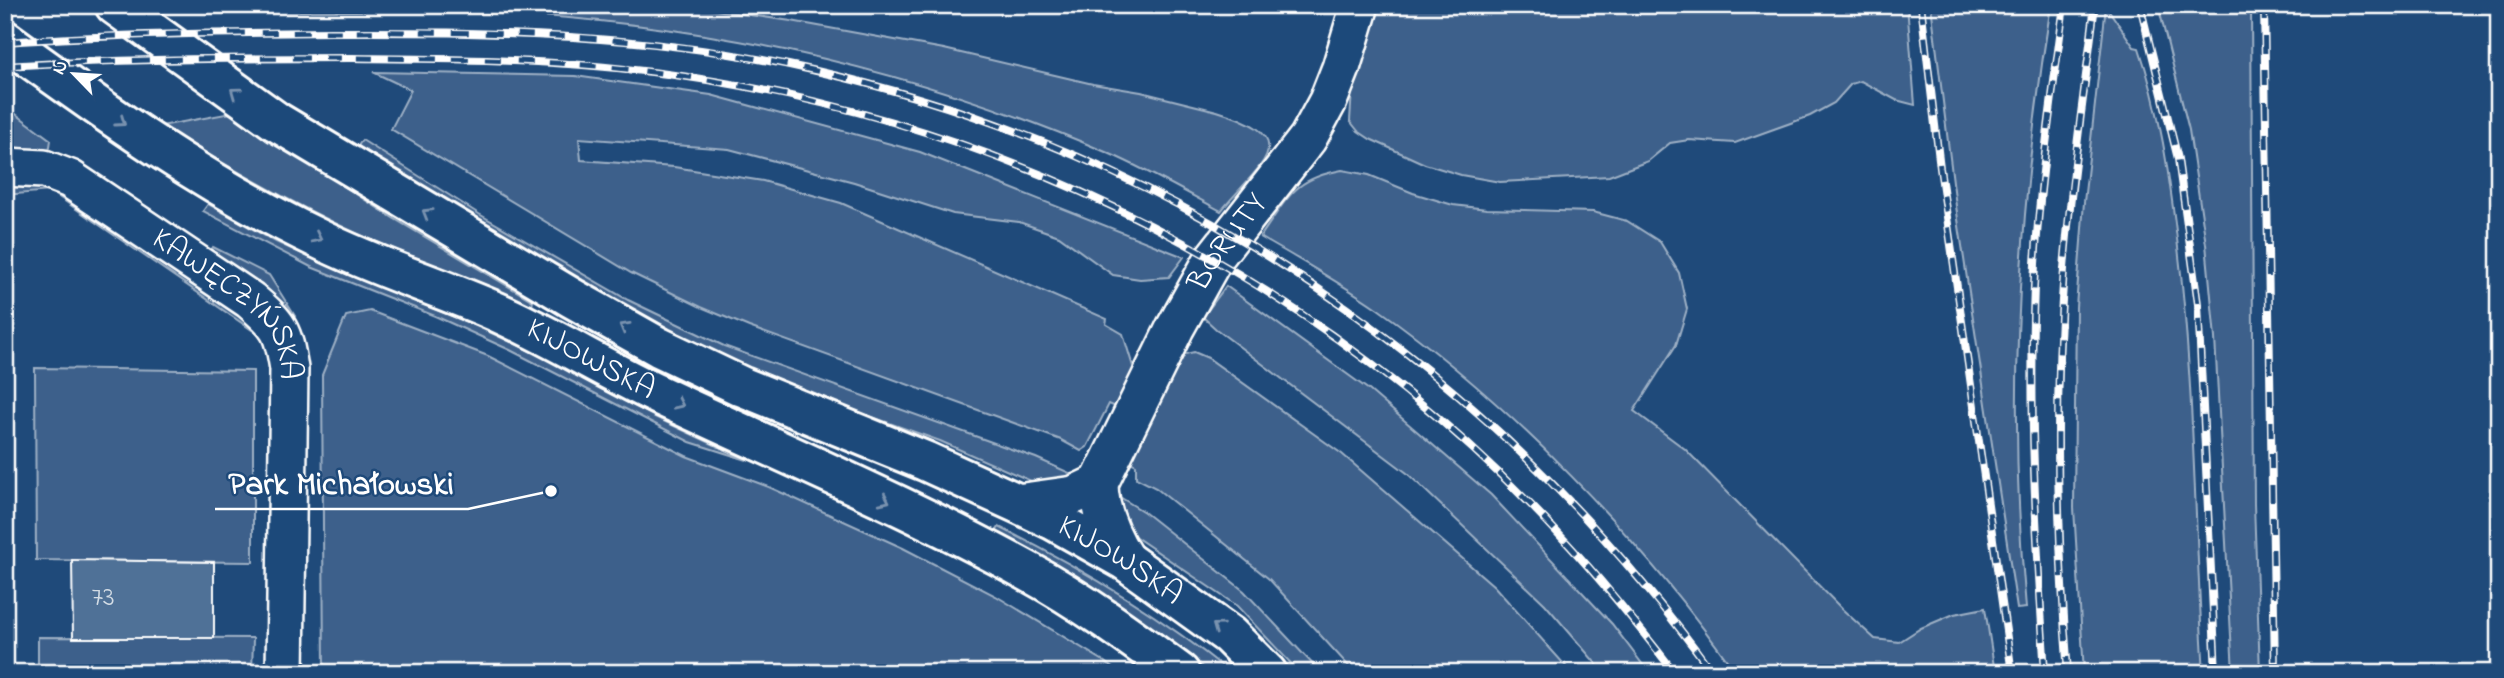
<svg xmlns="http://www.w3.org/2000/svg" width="2504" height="678" viewBox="0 0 2504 678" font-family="'Indie Flower',sans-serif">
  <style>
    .green { fill: #3c618b; stroke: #9eb0c5; stroke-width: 2 }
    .building { fill: #507197; stroke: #fff; stroke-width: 2 }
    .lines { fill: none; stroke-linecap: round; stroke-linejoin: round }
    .street-casing { stroke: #fff; stroke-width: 42 }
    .secondary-casing { stroke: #fff; stroke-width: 44 }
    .street { stroke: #1f4a7a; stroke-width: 37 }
    .secondary { stroke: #1f4a7a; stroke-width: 38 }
    .rail-casing { stroke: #fff; stroke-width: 8 }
    .rail { stroke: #1f4a7a; stroke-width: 5; stroke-dasharray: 16; stroke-linecap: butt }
    .oneway { stroke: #7992af }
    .labels { text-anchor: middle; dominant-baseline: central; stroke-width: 5; stroke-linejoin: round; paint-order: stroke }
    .number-label { font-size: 28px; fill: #d3dce5 }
    .street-label { font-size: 32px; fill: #fff; stroke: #1f4a7a }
    .leader { fill: none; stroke: #fff; stroke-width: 2.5 }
    .callout-dot { fill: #fff; stroke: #1f4a7a; stroke-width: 2.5 }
    .callout-label { font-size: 33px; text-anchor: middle; font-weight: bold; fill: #fff; stroke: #1f4a7a; stroke-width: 5; stroke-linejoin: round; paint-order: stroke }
  </style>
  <rect width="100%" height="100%" fill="#1f4a7a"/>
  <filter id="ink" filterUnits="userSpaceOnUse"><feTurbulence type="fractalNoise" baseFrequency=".0143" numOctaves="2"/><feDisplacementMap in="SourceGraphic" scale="14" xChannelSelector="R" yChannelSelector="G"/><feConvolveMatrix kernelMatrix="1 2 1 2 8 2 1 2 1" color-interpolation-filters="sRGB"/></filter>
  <g filter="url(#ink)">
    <g class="green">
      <path d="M228,5H681L791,21L944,49L1093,84L1141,92L1217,111C1306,138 1260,163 1221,211C1184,191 1147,170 1108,153C907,66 692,20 473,12C392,9 311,12 231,12Z"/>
      <polygon points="1375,5 1907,5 1915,105 1896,100 1861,81 1851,84 1834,103 1810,116 1735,143 1689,140 1670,143 1648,161 1609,176 1500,182 1461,175 1425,164 1370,139 1358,131 1350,121 1352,89"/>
      <path d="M1931,5H2051C2018,206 2007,405 2026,608L2017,609L1956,206Z"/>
      <polygon points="2158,5 2251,5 2254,504 2260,673 2233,673 2215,338 2206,244 2189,130"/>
      <path d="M2106,6L2134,47L2139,48C2160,110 2169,174 2177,239C2195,383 2194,528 2204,673H2084L2074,508L2076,307L2084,202Z"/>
      <polygon points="373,72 575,76 711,95 920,152 1184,257 1169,277 1140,279 1113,275 1059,236 1019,222 953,214 854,182 729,149 579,138 581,160 674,167 763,181 841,203 1107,319 1106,324 1123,334 1134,370 1118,408 1109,404 1087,447 1081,451 1061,440 749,327 701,307 631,273 391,129 411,90"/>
      <polygon points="5,106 51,140 49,153 5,154"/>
      <path d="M231,113L393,218L533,301L532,306C473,279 412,259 354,232C287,201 224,164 161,126Z"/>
      <polygon points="362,140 479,214 628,300 724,346 1036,458 1074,475 1058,483 1031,481 940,441 793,389 708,352 611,300 469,216 358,146"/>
      <path d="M1342,170L1369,175L1413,193L1453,205L1487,209L1593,212L1627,221L1660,242L1679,273L1687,309L1676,345L1634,411L1685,449L1842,609L1875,639L1899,642L1921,628L1954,614L1985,608L1995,673H1736C1642,540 1511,403 1378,309C1341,283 1300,260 1260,237C1288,198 1292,179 1342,170Z"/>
      <polygon points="5,181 58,188 241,313 253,325 255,332 50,191 5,195"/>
      <polygon points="208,204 276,242 349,275 472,324 554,362 655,417 747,460 690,442 510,350 435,316 311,267 203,211"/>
      <polygon points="213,247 269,275 295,316 293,318 282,306 208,256"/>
      <polygon points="1226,286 1369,390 1491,495 1612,624 1649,673 1604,673 1545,604 1407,473 1216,329 1203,317"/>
      <polygon points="370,311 488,356 686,456 769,487 903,548 996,596 1102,660 1119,673 324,673 322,375 346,316"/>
      <polygon points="1194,352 1208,358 1342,454 1494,586 1572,673 1355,673 1269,579 1156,488 1136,478 1136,465 1127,460 1181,355"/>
      <polygon points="35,368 253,371 253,562 36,560"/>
      <polygon points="1115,494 1144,512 1244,591 1321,673 1300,673 1237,606 1127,531"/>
      <path d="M999,527C1082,568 1159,615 1231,673H1210L1142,620L1084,582L996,532Z"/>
      <polygon points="38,637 253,638 252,673 38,673"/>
    </g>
    <polygon class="building" points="72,560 214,562 214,638 73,638"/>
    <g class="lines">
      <defs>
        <g id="street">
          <path id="s1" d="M5,167L44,169L70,179L250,300C280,326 283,330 289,369L285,673"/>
          <polyline points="1017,503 1074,495 1099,483"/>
          <path id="s2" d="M1126,561C1111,537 1099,511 1099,483L1175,328L1214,258L1308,138L1328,101L1341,68L1360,5"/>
        </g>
        <g id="secondary">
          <path id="s3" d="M115,5L277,122L572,298L659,347L743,387L925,461L1017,503L1053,520L1126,561L1229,635L1267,673"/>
          <path id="s4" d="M5,40C104,112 206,185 317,238C375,267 438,286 497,312C553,337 604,369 659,395C782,453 909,506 1029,572C1082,601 1131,637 1180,673"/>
        </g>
      </defs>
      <use href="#street" class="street-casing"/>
      <use href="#secondary" class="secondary-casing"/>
      <use href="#street" class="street"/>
      <use href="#secondary" class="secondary"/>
      <defs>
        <g id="rail">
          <polyline points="1921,5 1940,168 2012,673"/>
          <polyline points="2140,5 2178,159 2198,304 2216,673"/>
          <polyline points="2264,5 2275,673"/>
          <path d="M5,42C114,34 224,33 333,32C494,31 654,34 812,70C1183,154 1490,368 1713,673"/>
          <path d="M5,66C121,59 237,58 352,58C452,59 552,59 652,72C1003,116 1328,281 1567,543C1605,584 1640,628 1675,673"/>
          <path d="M2045,673C2036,536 2028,401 2035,264C2040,178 2053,91 2064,5"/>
          <path d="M2068,673C2057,539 2054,404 2064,269C2071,181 2084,93 2095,5"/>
        </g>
      </defs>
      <use href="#rail" class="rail-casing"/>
      <use href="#rail" class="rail"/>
    </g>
    <defs><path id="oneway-chevron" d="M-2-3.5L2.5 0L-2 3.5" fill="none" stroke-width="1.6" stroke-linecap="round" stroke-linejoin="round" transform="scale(1.75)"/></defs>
    <g class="oneway">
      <use href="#oneway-chevron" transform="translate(235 92) rotate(-144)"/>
      <use href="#oneway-chevron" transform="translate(121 122) rotate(35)"/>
      <use href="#oneway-chevron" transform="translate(427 213) rotate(-149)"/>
      <use href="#oneway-chevron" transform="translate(317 238) rotate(26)"/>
      <use href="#oneway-chevron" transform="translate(624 327) rotate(-150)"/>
      <use href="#oneway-chevron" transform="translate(679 404) rotate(25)"/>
      <use href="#oneway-chevron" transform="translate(885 500) rotate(25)"/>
      <use href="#oneway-chevron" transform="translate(1217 627) rotate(-144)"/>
    </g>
  </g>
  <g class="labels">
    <g class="number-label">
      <text x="103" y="598">73</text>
    </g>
    <g class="street-label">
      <text stroke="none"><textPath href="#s2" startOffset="357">BORUTY</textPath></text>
      <text stroke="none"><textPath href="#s1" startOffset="273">KAWĘCZYŃSKA</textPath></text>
      <text stroke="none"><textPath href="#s4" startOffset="670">KIJOWSKA</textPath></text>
      <text stroke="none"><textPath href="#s3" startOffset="1152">KIJOWSKA</textPath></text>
    </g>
  </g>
  <path class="leader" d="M551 491L468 509H215"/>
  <circle class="callout-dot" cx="551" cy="491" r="7"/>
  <g class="callout-label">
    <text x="341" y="494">Park Michałowski</text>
  </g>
  <rect width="2504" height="678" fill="none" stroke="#1f4a7a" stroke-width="28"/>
  <rect x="14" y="14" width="2476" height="650" fill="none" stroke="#fff" stroke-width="2.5" filter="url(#ink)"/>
  <g transform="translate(74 74) rotate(295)" stroke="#1f4a7a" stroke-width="5" paint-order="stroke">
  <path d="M0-5L12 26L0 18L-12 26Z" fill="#ffffff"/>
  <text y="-10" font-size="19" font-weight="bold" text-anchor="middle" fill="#ffffff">N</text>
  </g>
</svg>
